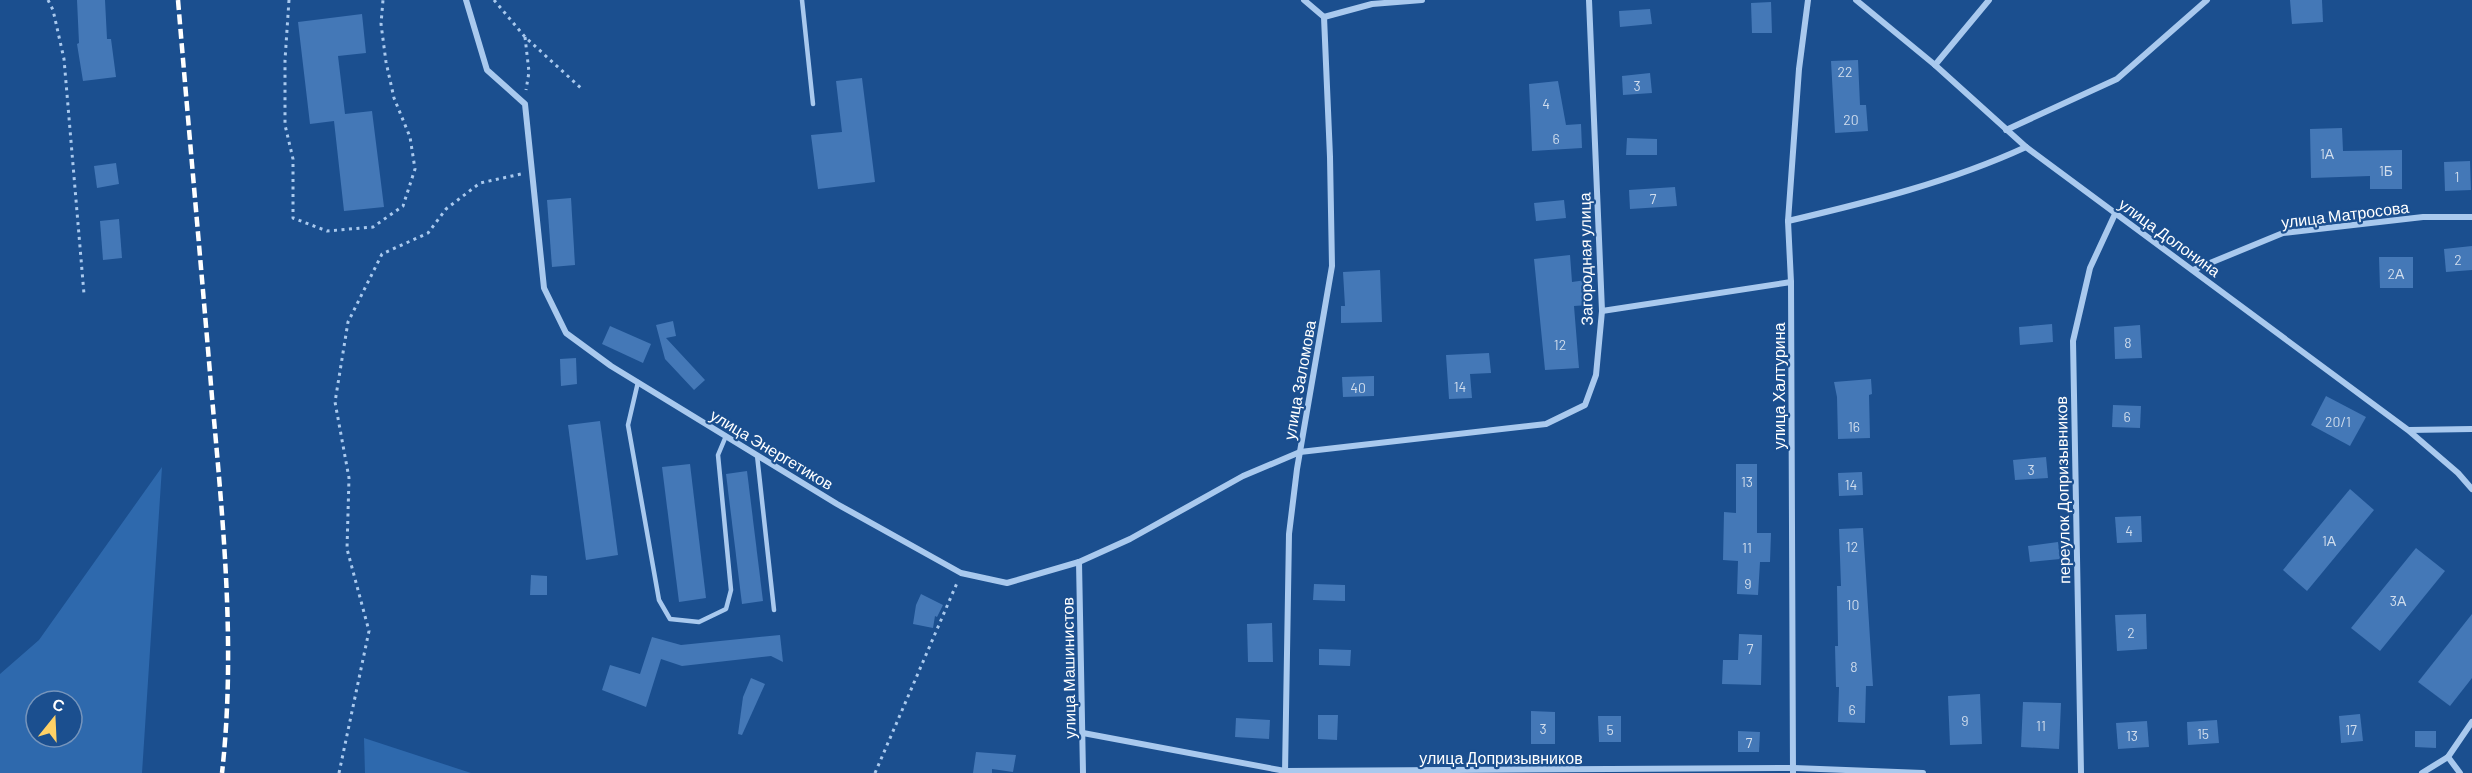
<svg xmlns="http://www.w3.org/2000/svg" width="2472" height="773" viewBox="0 0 2472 773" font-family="Barlow,sans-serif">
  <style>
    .green { fill: #2e69ad; fill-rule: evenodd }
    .building { fill: #4478b7 }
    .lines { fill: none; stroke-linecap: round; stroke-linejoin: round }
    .path { stroke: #a9c9ee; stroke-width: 3; stroke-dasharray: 3 4.5; stroke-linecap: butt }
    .service { stroke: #a9c9ee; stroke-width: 4.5 }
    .minor { stroke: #a9c9ee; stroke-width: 6 }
    .rail { stroke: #fff; stroke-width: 4.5; stroke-dasharray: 10 4.5; stroke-linecap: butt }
    .labels { text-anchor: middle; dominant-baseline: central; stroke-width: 4.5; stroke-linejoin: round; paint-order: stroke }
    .number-label { font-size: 14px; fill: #d0dded }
    .street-label { font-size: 16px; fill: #fff; stroke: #1b4f8f }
  </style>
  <rect width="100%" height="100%" fill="#1b4f8f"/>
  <g class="green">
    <path d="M162,467L142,773H0V674L39,640ZM36,701H72V737H36Z"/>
    <polygon points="364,738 471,773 365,773"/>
  </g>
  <g class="building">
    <polygon points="77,0 105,0 107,39 111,39 116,77 83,81 77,44 79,43"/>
    <polygon points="2290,0 2322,0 2323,22 2292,24"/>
    <polygon points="1771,2 1772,33 1752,33 1751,3"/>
    <polygon points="1650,9 1652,24 1620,27 1619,11"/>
    <polygon points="362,14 366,53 338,56 345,114 372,111 384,207 344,211 334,121 310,124 298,22"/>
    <polygon points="1858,60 1860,105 1866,105 1868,131 1835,133 1831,61"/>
    <polygon points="1650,73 1652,93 1623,95 1622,76"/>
    <polygon points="862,78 875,182 818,189 811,135 842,132 836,81"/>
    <polygon points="1558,81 1566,125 1581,124 1582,148 1532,151 1529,84"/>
    <polygon points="2342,128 2343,151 2402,150 2402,189 2370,189 2370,176 2311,178 2310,129"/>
    <polygon points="1627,138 1657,139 1657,155 1626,155"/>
    <polygon points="2470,161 2471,190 2445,191 2444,162"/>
    <polygon points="116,163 119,184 97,188 94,166"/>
    <polygon points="1675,187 1677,206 1630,209 1629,190"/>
    <polygon points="571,198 575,265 552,267 547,200"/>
    <polygon points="1564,200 1566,218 1536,221 1534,203"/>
    <polygon points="119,219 122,258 103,260 100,221"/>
    <polygon points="2472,246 2472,270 2446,272 2444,249"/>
    <polygon points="1570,255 1572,282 1586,280 1588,305 1574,306 1579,368 1545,370 1534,259"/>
    <polygon points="2379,257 2413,257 2413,288 2380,288"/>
    <polygon points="1380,270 1382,322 1341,323 1341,306 1345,306 1343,272"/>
    <polygon points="673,321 676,336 666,338 705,380 694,390 665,359 656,325"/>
    <polygon points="2052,324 2053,342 2020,345 2019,327"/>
    <polygon points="2140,325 2142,358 2115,359 2114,327"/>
    <polygon points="610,326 651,344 643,363 602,344"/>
    <polygon points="1489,353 1491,373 1470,374 1472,398 1449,399 1446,355"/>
    <polygon points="576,358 577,384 561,386 560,359"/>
    <polygon points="1374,376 1374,396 1343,397 1342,377"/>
    <polygon points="1871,379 1872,394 1869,395 1870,438 1838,439 1837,397 1834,382"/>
    <polygon points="2326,396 2366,417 2350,446 2311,425"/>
    <polygon points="2113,405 2141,406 2140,428 2112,427"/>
    <polygon points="600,421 618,555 586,560 568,425"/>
    <polygon points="2046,457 2048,478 2015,480 2013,460"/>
    <polygon points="690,464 706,598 679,602 662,467"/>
    <polygon points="1736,464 1757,464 1757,533 1771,533 1770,562 1760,562 1758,595 1737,594 1738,561 1723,560 1724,512 1736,513"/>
    <polygon points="747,471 763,601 742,604 726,474"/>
    <polygon points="1862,472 1863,495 1839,496 1838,473"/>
    <polygon points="2350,489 2374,510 2307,591 2283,570"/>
    <polygon points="2141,516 2142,542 2117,543 2115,517"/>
    <polygon points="1863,528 1873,686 1866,686 1865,723 1838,722 1839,687 1836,687 1835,646 1838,646 1837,586 1841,586 1839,529"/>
    <polygon points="2058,542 2060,559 2030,562 2028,546"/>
    <polygon points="2416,548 2445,571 2380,651 2351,628"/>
    <polygon points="531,575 547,576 547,595 530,595"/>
    <polygon points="1314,584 1345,585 1345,601 1313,600"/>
    <polygon points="921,594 943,605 937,617 935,616 933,628 913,624 916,605"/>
    <polygon points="2146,614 2147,649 2117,651 2115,615"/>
    <polygon points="2472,614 2472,678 2450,706 2418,682"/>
    <polygon points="1272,623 1273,662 1248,662 1247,624"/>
    <polygon points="1739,634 1762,635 1761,685 1722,684 1723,660 1738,660"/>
    <polygon points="780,635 783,662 771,656 682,666 661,659 646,707 602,690 610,665 640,674 652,637 681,645"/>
    <polygon points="1319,649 1351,650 1350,666 1319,665"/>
    <polygon points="751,678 765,684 742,735 738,734 743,697"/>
    <polygon points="1980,694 1982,744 1950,745 1948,696"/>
    <polygon points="2023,702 2061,703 2059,749 2021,747"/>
    <polygon points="1531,711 1555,712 1555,744 1531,744"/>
    <polygon points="2360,714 2363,741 2341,743 2339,716"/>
    <polygon points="1318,715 1338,715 1337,740 1318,739"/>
    <polygon points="1598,716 1621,716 1621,742 1599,742"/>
    <polygon points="1236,718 1270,720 1269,739 1235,737"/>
    <polygon points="2217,720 2219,743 2188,745 2187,722"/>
    <polygon points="2147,721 2149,747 2118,749 2116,723"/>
    <polygon points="1738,731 1760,732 1759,752 1738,752"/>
    <polygon points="2415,731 2436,731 2436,748 2415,747"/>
    <polygon points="976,752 1016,755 1013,772 992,769 992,773 973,773"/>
  </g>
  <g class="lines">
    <g class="path">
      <polyline points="48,0 53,10 64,59 84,294"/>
      <polyline points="289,0 285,60 285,125 293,159 293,218 327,231 373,227 403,206 415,169 410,137 394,98 386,62 381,24 383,0"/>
      <polyline points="494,0 525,37 582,89"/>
      <polyline points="525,37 529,72 526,90"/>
      <polyline points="339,773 369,631 347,549 349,478 335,402 348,322 382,254 428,233 446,209 480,183 521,174"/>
      <polyline points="875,773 957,583"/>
    </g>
    <g class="service">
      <polyline points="802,0 813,104"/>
      <polyline points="638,382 628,425 659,600 670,619 699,622 726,609 731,590 718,455 726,436"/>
      <polyline points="757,455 774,610"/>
    </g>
    <g class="minor">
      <polyline points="466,0 487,70 525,104 544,288 566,333 611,366 837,504 961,573 1007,583 1079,562 1130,539 1243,476 1300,452 1546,424 1585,405 1596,375 1602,311 1589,0"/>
      <polyline points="1856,0 1935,65 2026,147 2408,430 2458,473 2472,489"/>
      <polyline points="1324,17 1372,4 1422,0"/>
      <polyline points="1935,65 1989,0"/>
      <polyline points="2006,130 2117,79 2207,0"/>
      <path d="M1788,221C1869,202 1950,182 2026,147"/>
      <polyline points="2193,270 2283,233 2423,217 2472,217"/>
      <polyline points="1602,311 1791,282"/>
      <polyline points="2409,430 2472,429"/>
      <polyline points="1079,562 1083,773"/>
      <polyline points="1083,733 1285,771 1794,768 1923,773"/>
      <polyline points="2448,757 2460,773"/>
      <polyline points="1285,773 1289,534 1297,469 1332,266 1330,157 1324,17 1304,0"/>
      <polyline points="1793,773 1791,282 1788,221 1799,69 1808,0"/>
      <polyline points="2081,773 2073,341 2090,268 2115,214"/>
      <polyline points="2422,773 2448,757 2472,722"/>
    </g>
    <path class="rail" d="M178,0C189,132 201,265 212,397C223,522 236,648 222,773"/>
  </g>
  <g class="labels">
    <g class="number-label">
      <text x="1845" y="71">22</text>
      <text x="1637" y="85">3</text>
      <text x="1546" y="103">4</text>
      <text x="1851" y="119">20</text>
      <text x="1556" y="138">6</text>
      <text x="2327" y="153">1А</text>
      <text x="2386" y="170">1Б</text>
      <text x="2457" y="176">1</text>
      <text x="1653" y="198">7</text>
      <text x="2458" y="259">2</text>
      <text x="2396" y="273">2А</text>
      <text x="2128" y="342">8</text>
      <text x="1560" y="344">12</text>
      <text x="1460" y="386">14</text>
      <text x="1358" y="387">40</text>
      <text x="2127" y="416">6</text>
      <text x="2338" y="421">20/1</text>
      <text x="1854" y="426">16</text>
      <text x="2031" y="469">3</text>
      <text x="1747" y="481">13</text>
      <text x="1851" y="484">14</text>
      <text x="2129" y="530">4</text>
      <text x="2329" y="540">1А</text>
      <text x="1852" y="546">12</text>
      <text x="1747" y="547">11</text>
      <text x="1748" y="583">9</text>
      <text x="2398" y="600">3А</text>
      <text x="1853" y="604">10</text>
      <text x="2131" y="632">2</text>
      <text x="1750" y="648">7</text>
      <text x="1854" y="666">8</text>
      <text x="1852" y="709">6</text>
      <text x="1965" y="720">9</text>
      <text x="2041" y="725">11</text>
      <text x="1543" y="728">3</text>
      <text x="1610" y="729">5</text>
      <text x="2351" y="729">17</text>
      <text x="2203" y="733">15</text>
      <text x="2132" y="735">13</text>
      <text x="1749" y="742">7</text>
    </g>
    <g class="street-label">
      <text transform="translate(2345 214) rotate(-7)">улица Матросова</text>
      <text transform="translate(2170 237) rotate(36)">улица Долонина</text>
      <text transform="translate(1585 259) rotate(-91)">Загородная улица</text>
      <text transform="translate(1299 380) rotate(-80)">улица Заломова</text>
      <text transform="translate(1778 386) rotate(-90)">улица Халтурина</text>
      <text transform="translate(772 449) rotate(31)">улица Энергетиков</text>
      <text transform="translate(2062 490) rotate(-91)">переулок Допризывников</text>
      <text transform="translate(1068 668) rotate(-91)">улица Машинистов</text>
      <text x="1501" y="757">улица Допризывников</text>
    </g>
  </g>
  <g transform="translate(54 719) rotate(18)"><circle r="28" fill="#1b4f8f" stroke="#7695bc" stroke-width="1.5"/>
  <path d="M0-4.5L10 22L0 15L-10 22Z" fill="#ffd166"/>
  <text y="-9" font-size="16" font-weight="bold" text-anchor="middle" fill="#ffffff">С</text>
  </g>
</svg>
